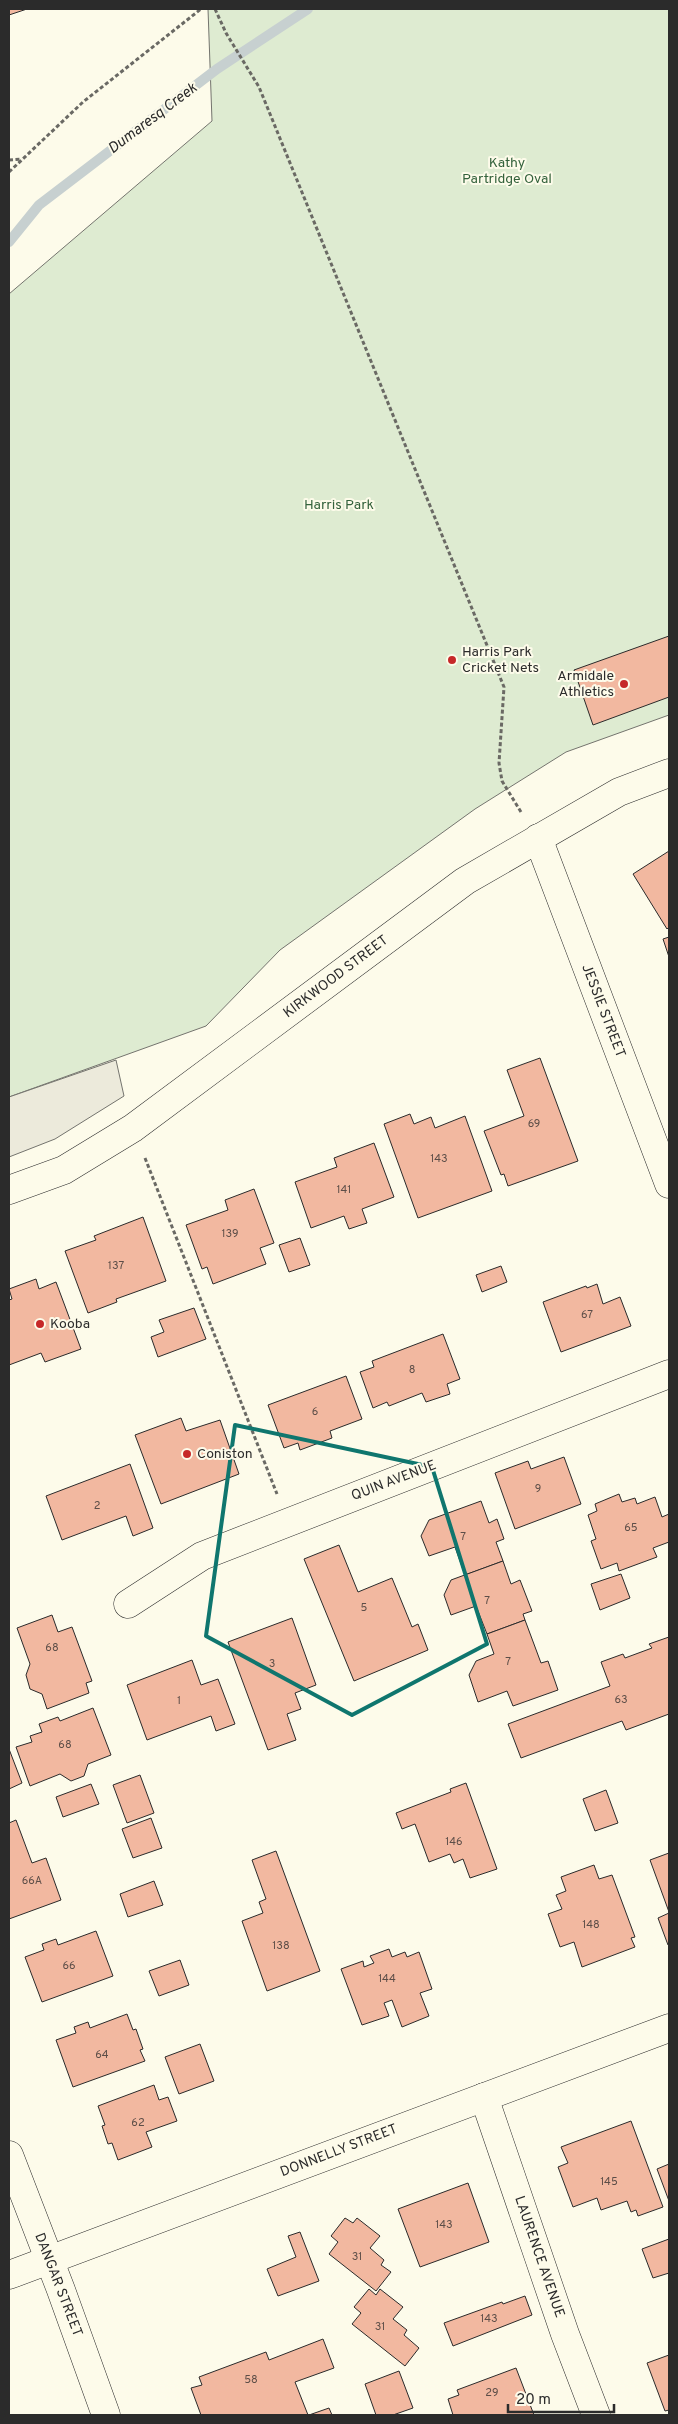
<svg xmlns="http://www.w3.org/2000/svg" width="678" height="2424" viewBox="0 0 678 2424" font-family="Overpass,sans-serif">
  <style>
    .green { fill: #deebd1; stroke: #74746e }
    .parking { fill: #eceadb; stroke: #74746e }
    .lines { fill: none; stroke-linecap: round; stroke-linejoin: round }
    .stream { stroke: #c7d0d0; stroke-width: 10 }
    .building { fill: #f2b8a0; stroke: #2b2b2b }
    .minor-casing { stroke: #2b2b2b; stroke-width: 29 }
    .path { stroke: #6a6964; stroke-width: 3; stroke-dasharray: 4 2.5; stroke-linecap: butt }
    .minor { stroke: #fdfbea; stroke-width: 28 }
    .marked { fill: none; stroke: #0f766e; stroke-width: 4; stroke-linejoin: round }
    .poi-dot { fill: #c62828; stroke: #fdfbea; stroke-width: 2 }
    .labels { text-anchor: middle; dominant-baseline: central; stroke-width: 4; stroke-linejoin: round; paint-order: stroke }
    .number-label { font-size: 11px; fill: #5d4e48 }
    .park-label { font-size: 14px; fill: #34623c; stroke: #fdfbea }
    .poi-label { font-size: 14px; fill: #2b2b2b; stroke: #fdfbea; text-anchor: start }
    .street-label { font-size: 14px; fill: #2b2b2b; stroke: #fdfbea }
    .water-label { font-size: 15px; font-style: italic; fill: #2b2b2b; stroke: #fdfbea }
  </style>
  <rect width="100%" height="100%" fill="#fdfbea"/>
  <polygon class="green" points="208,9 669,9 669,715 566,752 475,809 280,950 206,1026 9,1097 9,294 212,121"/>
  <polygon class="parking" points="116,1060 124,1096 55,1139 9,1157 9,1097"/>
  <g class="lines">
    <polyline class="stream" points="9,242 39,205 217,69 308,9"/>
  </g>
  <g class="building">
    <polygon points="9,9 27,9 9,15"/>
    <polygon points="669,636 669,697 593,725 574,670"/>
    <polygon points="669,851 669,927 667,929 633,874"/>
    <polygon points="669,937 669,957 663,939"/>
    <polygon points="540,1058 578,1161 508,1186 504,1174 501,1175 484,1131 524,1116 507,1070"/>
    <polygon points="410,1114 414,1124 431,1117 435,1128 465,1116 492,1191 418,1218 384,1124"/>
    <polygon points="374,1143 394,1197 362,1209 367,1223 349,1229 344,1216 311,1228 295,1182 337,1167 334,1158"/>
    <polygon points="254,1189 274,1243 260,1248 266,1264 213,1284 207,1267 202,1269 186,1225 228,1210 225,1200"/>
    <polygon points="143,1217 166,1281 116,1299 117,1302 88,1313 65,1251 96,1240 94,1236"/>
    <polygon points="300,1238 310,1265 289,1272 279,1245"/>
    <polygon points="501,1266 507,1282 482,1292 476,1275"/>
    <polygon points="36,1279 39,1289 56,1282 81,1349 45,1362 41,1353 9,1365 9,1300 12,1299 9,1289"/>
    <polygon points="597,1284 603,1304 620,1297 631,1326 561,1352 543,1302 586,1286 587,1288"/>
    <polygon points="194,1308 206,1339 158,1357 151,1337 164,1332 159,1320"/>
    <polygon points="443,1334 460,1379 447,1384 450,1394 426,1402 422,1393 389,1406 387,1402 373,1408 360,1372 374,1367 372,1361"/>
    <polygon points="346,1376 362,1419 330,1431 332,1438 300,1450 298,1443 284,1448 268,1405"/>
    <polygon points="181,1418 186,1431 220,1420 239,1474 161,1504 135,1435"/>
    <polygon points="564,1457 581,1504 515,1529 495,1473 528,1461 531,1469"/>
    <polygon points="130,1464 153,1528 133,1536 126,1516 62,1540 46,1496"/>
    <polygon points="619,1494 622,1502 635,1498 637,1504 655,1497 662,1517 669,1514 669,1542 653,1548 657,1557 619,1571 617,1563 601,1569 591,1541 596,1539 588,1515 597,1511 595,1504"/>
    <polygon points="481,1501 489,1523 497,1519 504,1539 496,1542 503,1561 465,1575 455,1547 429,1556 421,1536 429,1520"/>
    <polygon points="339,1545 358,1592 392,1578 412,1627 418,1624 428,1650 354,1681 304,1559"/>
    <polygon points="503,1561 511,1584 520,1580 532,1611 523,1614 525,1620 487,1634 476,1606 451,1615 444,1595 451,1580"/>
    <polygon points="621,1574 630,1598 600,1610 591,1584"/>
    <polygon points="52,1615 58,1632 72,1627 92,1681 86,1683 89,1693 47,1709 42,1694 30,1689 26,1675 30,1664 17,1628"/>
    <polygon points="292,1618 316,1685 295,1693 301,1709 287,1714 296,1740 268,1750 228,1642"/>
    <polygon points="525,1620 541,1663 548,1661 558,1690 513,1706 507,1691 478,1702 469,1675 476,1661 494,1654 487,1634"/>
    <polygon points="669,1637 669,1714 626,1730 622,1721 521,1758 508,1724 610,1686 601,1662 623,1654 625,1658 652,1648 649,1644"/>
    <polygon points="192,1660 201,1685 218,1679 235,1724 216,1731 211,1716 147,1740 127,1685"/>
    <polygon points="93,1708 111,1755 88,1764 84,1776 71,1781 60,1774 30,1786 16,1747 32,1742 30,1736 42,1732 39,1724 58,1717 60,1721"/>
    <polygon points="9,1749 22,1783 9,1789"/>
    <polygon points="140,1775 154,1813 127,1823 113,1785"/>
    <polygon points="466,1783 497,1869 470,1878 463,1859 454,1863 450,1854 429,1862 415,1824 402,1829 396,1813 451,1792 450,1789"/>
    <polygon points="91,1784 99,1804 63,1817 56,1797"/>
    <polygon points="606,1790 618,1823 595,1831 583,1799"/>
    <polygon points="151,1818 162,1848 133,1858 122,1829"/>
    <polygon points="16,1820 32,1863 46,1858 61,1900 9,1919 9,1823"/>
    <polygon points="276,1851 320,1971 267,1991 242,1921 263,1913 259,1902 266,1899 252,1860"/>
    <polygon points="669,1853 669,1912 650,1860"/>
    <polygon points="594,1865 599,1879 612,1875 635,1937 631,1938 635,1947 582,1967 574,1942 560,1947 548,1914 562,1909 556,1895 566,1891 561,1877"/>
    <polygon points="154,1881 163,1905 128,1917 120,1894"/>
    <polygon points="669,1913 669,1945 668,1945 658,1918"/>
    <polygon points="96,1931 113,1976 42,2002 25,1957 44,1950 42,1944 56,1939 58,1945"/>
    <polygon points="389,1949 392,1957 405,1952 407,1957 419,1952 432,1989 420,1993 429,2016 402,2027 392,2000 384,2003 389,2016 362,2025 341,1969 363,1961 364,1967 374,1963 370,1956"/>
    <polygon points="180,1960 189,1985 159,1996 149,1971"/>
    <polygon points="127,2014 133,2030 136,2029 143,2049 140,2050 145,2061 73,2087 56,2040 76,2033 74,2027 88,2022 90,2028"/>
    <polygon points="200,2044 214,2081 179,2094 165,2057"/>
    <polygon points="154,2085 159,2100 168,2097 177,2121 146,2132 152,2147 118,2160 112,2143 108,2144 102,2126 105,2125 98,2106"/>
    <polygon points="631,2121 663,2207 638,2216 636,2210 631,2212 627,2201 601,2210 597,2198 573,2207 558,2167 568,2163 561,2147"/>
    <polygon points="669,2164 669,2201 657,2169"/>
    <polygon points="468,2183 489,2242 420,2267 398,2209"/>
    <polygon points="345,2218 353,2223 357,2218 380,2236 370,2248 384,2260 381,2265 391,2272 376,2291 329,2254 338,2242 331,2236"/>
    <polygon points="300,2232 319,2281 278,2296 267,2269 296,2257 288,2236"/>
    <polygon points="669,2239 669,2273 653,2278 642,2249"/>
    <polygon points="369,2289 376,2295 380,2289 403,2307 393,2319 407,2330 404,2335 419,2348 405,2366 352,2324 361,2313 354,2307"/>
    <polygon points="525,2296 532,2315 453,2346 444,2323 502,2302 503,2304"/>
    <polygon points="323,2339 334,2368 295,2382 308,2415 201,2415 191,2388 202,2385 199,2377 266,2352 269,2360"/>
    <polygon points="669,2355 669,2410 665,2411 647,2363"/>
    <polygon points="516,2368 534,2415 453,2415 448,2399 459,2395 457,2390"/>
    <polygon points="399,2371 413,2408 393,2415 376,2415 365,2384"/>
    <polygon points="329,2408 332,2415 309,2415"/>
  </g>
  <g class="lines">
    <defs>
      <g id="minor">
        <polyline points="538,838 669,1184"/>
        <polyline points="9,1190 64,1170 133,1128 465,881 619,792 669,773"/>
        <polyline points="128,1604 202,1556 669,1374"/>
        <polyline points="484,2097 565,2334 596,2415"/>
        <polyline points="9,2155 61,2290 106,2415"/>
        <polyline points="9,2275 669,2028"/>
      </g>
    </defs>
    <use href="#minor" class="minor-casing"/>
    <g class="path">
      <polyline points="215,9 226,33 259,87 504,687 499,763 502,781 521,812"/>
      <polyline points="9,160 22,159"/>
      <polyline points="9,172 83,102 201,9"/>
      <polyline points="145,1158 277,1494"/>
    </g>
    <use href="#minor" class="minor"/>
  </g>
  <path class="marked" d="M235,1425L432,1467L487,1644L352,1715L206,1636Z"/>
  <g class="poi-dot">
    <circle cx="452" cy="660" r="5"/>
    <circle cx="624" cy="684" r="5"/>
    <circle cx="40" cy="1324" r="5"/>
    <circle cx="187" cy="1454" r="5"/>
  </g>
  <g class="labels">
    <g class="number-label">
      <text x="534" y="1124">69</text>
      <text x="439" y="1159">143</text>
      <text x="344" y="1190">141</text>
      <text x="230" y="1234">139</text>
      <text x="116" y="1266">137</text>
      <text x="587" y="1315">67</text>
      <text x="412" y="1370">8</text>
      <text x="315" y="1412">6</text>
      <text x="538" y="1489">9</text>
      <text x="97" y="1506">2</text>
      <text x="631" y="1528">65</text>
      <text x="463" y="1537">7</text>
      <text x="487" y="1601">7</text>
      <text x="364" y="1608">5</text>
      <text x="52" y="1648">68</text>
      <text x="508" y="1662">7</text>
      <text x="272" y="1664">3</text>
      <text x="621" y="1700">63</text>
      <text x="179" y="1701">1</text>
      <text x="65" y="1745">68</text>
      <text x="454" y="1842">146</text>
      <text x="32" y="1881">66A</text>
      <text x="591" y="1925">148</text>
      <text x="281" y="1946">138</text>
      <text x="69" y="1966">66</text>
      <text x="387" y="1979">144</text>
      <text x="102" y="2055">64</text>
      <text x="138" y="2123">62</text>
      <text x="609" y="2182">145</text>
      <text x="444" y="2225">143</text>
      <text x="357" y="2257">31</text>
      <text x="489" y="2319">143</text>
      <text x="380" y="2327">31</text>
      <text x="251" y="2380">58</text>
      <text x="492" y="2393">29</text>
    </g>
    <g class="park-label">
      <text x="507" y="163">Kathy<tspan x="507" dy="16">Partridge Oval</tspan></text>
      <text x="339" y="505">Harris Park</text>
    </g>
    <g class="poi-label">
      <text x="462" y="652">Harris Park<tspan x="462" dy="16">Cricket Nets</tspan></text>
      <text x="614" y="676" text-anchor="end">Armidale<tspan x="614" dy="16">Athletics</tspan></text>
      <text x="50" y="1324">Kooba</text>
      <text x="197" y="1454">Coniston</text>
    </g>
    <g class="street-label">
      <text transform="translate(336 977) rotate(-37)">KIRKWOOD STREET</text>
      <text transform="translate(603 1011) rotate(69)">JESSIE STREET</text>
      <text transform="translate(394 1481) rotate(-21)">QUIN AVENUE</text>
      <text transform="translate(339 2151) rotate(-21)">DONNELLY STREET</text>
      <text transform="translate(539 2257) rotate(71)">LAURENCE AVENUE</text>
      <text transform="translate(58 2285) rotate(69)">DANGAR STREET</text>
    </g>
    <g class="water-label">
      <text transform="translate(153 119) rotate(-37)">Dumaresq Creek</text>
    </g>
  </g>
  <rect width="678" height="2424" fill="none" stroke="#2b2b2b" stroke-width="20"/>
  <path d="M508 2404v8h106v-8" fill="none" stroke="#2b2b2b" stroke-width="2.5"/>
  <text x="516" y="2404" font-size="15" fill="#2b2b2b" stroke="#fdfbea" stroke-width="4" paint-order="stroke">20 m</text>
</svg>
